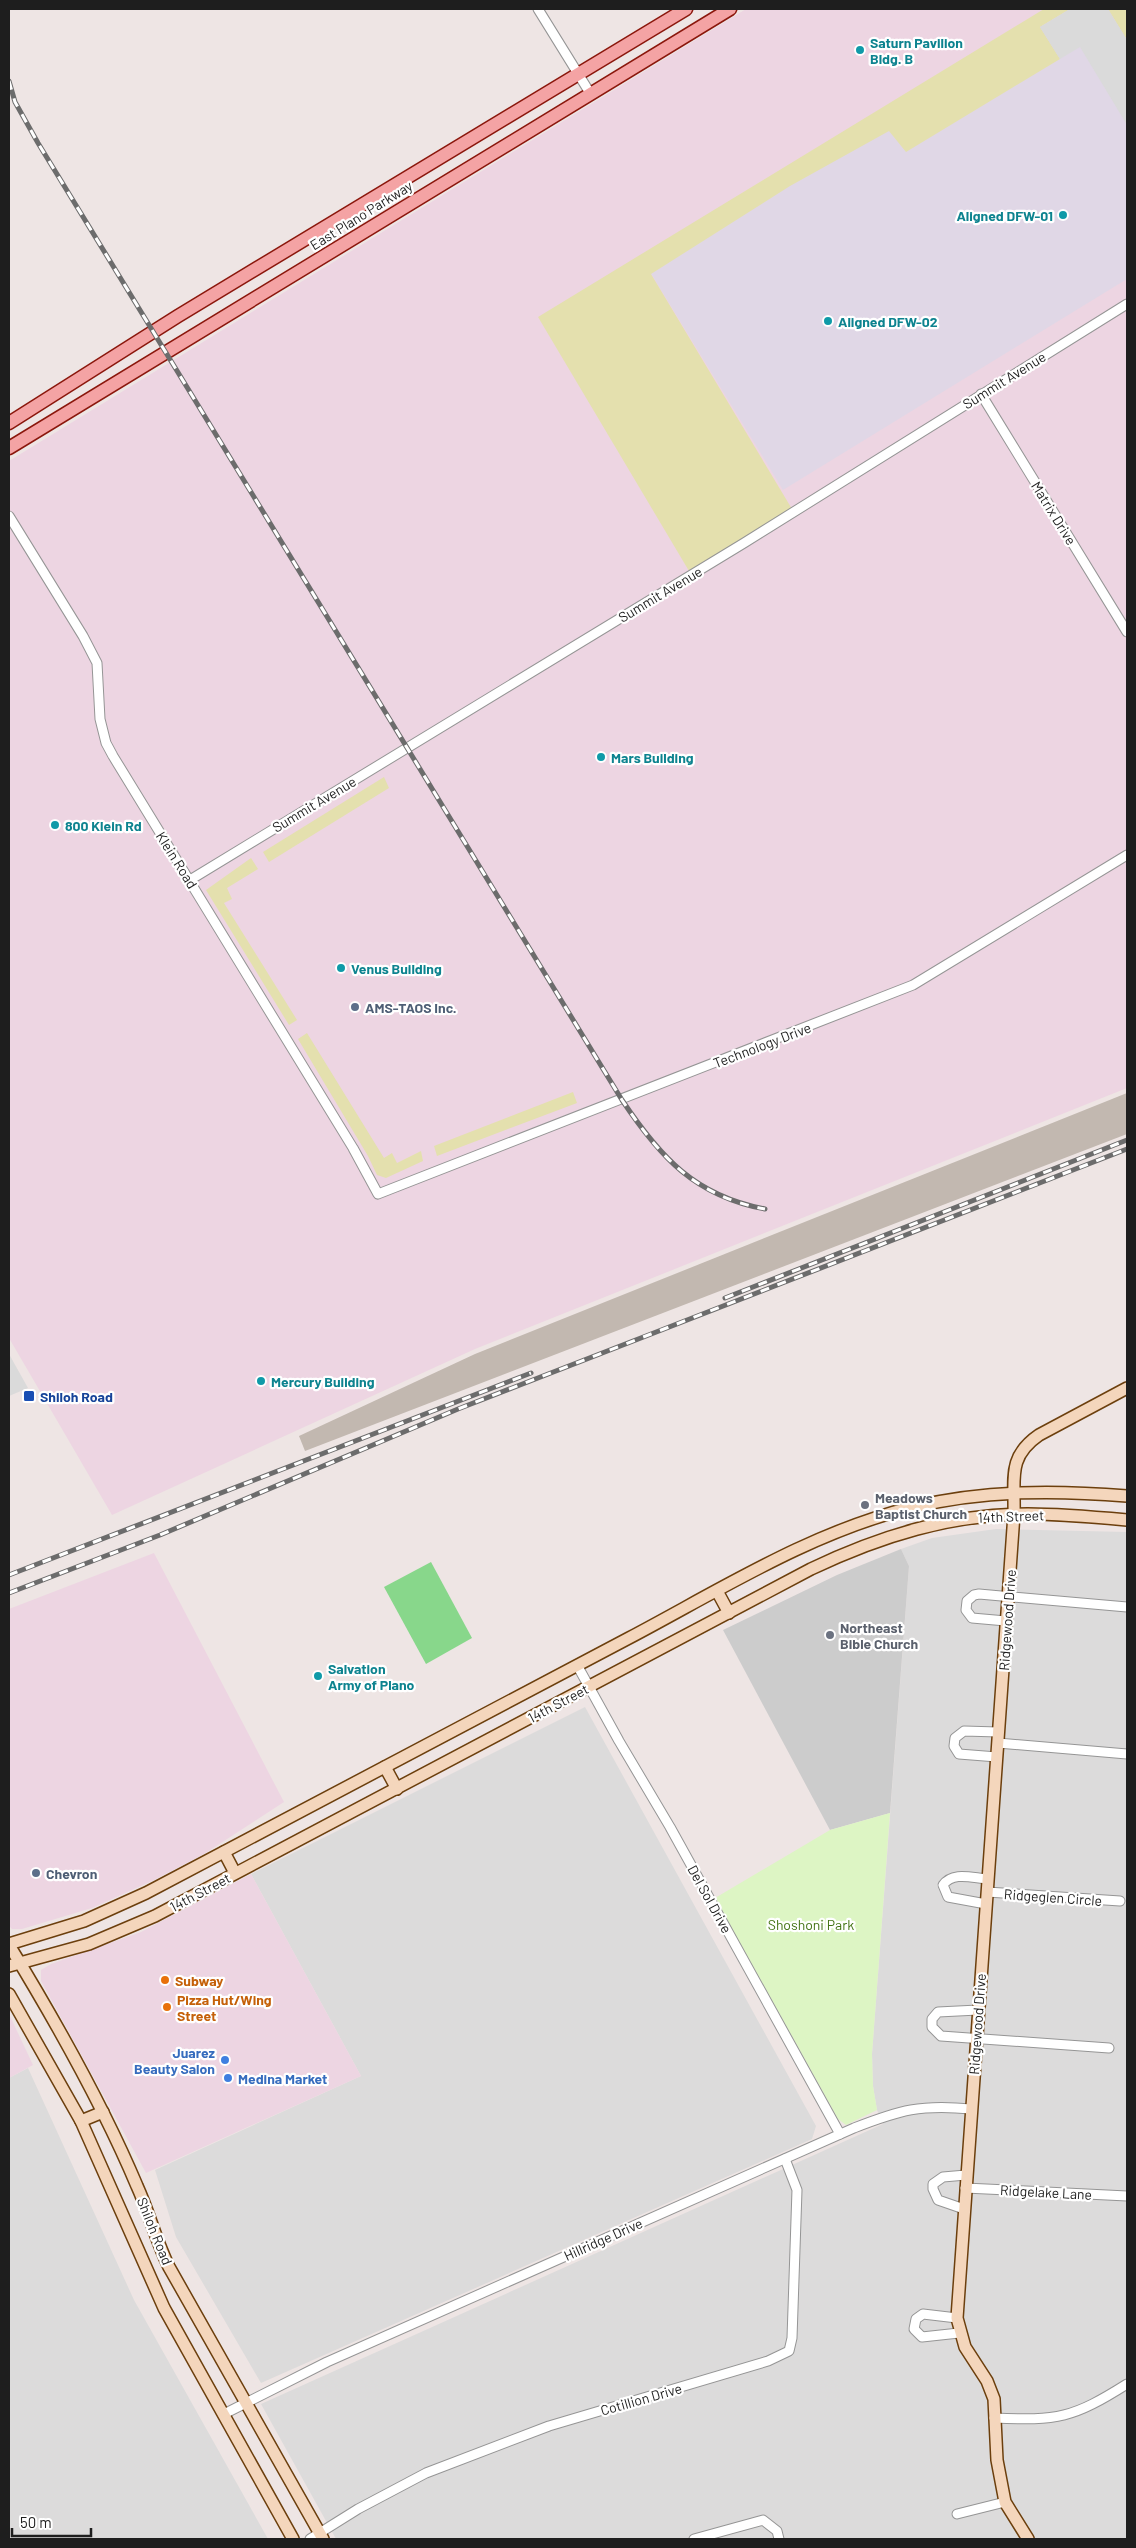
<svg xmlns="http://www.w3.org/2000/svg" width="1136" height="2548" viewBox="0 0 1136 2548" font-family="Barlow,sans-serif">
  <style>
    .residential { fill: #dcdbdb }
    .commercial { fill: #edd5e2 }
    .industrial { fill: #e0d7e6 }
    .religious { fill: #ccc }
    .construction { fill: #c2b8b0 }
    .grass { fill: #e4e0ae }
    .park { fill: #ddf5c4 }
    .pitch { fill: #88d78b }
    .parking { fill: #dadada }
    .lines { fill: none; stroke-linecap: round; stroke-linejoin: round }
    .street-casing { stroke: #959595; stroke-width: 11 }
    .secondary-casing { stroke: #6c3f0d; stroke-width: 14 }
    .primary-casing { stroke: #8b170c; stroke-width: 15 }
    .street { stroke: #fff; stroke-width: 9 }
    .secondary { stroke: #f4d6bc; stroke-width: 11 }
    .primary { stroke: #f4a3a4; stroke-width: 12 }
    .rail-casing { stroke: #6c6c6c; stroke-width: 5 }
    .rail { stroke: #fff; stroke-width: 3; stroke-dasharray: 9; stroke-linecap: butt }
    .culture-dot { fill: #0f9aa8; stroke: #fff; stroke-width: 2 }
    .service-dot { fill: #5c6f8a; stroke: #fff; stroke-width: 2 }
    .transit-dot { fill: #1a4fb4; stroke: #fff; stroke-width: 2 }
    .worship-dot { fill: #6b7280; stroke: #fff; stroke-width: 2 }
    .food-dot { fill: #e8710a; stroke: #fff; stroke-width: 2 }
    .shop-dot { fill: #3f7fe0; stroke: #fff; stroke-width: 2 }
    .labels { text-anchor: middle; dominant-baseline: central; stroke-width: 4.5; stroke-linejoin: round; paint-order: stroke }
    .culture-label { font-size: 14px; font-weight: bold; fill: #0d838f; stroke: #fff; text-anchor: start }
    .street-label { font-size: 14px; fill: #1e1e1e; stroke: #fff }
    .service-label { font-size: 14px; font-weight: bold; fill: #4e5e75; stroke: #fff; text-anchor: start }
    .transit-label { font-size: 14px; font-weight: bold; fill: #164399; stroke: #fff; text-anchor: start }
    .worship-label { font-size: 14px; font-weight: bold; fill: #5b616d; stroke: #fff; text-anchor: start }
    .park-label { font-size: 14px; fill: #437314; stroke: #fff }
    .food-label { font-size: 14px; font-weight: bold; fill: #c56008; stroke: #fff; text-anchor: start }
    .shop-label { font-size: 14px; font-weight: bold; fill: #366cbe; stroke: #fff; text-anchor: end }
  </style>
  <rect width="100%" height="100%" fill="#eee5e4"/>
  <g class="residential">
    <polygon points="996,1529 1127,1532 1127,2539 336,2539 261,2404 883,2124 877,2110 873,2086 872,2054 909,1566 901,1549 932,1538"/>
    <polygon points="585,1707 816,2126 812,2139 261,2383 176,2237 155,2170 361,2076 251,1874"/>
    <polygon points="28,2068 134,2300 268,2539 9,2539 9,2078"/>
  </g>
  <g class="commercial">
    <polygon points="746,9 1127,9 1127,1088 475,1349 112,1515 9,1338 9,461"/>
    <polygon points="154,1553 284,1802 204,1854 154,1880 92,1908 22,1929 12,1929 9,1926 9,1609"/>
    <polygon points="251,1874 361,2076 146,2173 41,1981 41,1970 51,1964 141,1932"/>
    <polygon points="9,2014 33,2065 9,2078"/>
  </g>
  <polygon class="industrial" points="1069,9 1118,9 1127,23 1127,279 783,490 647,267"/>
  <polygon class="religious" points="901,1549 909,1566 890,1813 830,1830 723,1630 837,1575"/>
  <polygon class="construction" points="1127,1093 1127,1134 305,1451 299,1436 475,1354"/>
  <g class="grass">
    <polygon points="1044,9 1070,9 1040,27 1060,59 906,152 889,131 790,186 651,274 792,509 689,571 538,317"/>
    <polygon points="1108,9 1127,9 1127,40"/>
    <polygon points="384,777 389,788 269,862 263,852"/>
    <polygon points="251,858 258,869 227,888 232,899 224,903 297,1020 289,1025 206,890"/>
    <polygon points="307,1033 384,1158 392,1153 397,1163 421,1151 423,1161 386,1178 377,1175 368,1156 298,1039"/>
    <polygon points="573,1092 577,1103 437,1156 434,1146"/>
  </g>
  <polygon class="park" points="890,1813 872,2054 873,2086 877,2110 846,2125 838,2119 715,1898 830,1830"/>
  <polygon class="pitch" points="431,1562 472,1638 426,1664 384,1587"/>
  <g class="parking">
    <polygon points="1070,9 1108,9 1127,40 1127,125 1080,47 1060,59 1040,27"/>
    <polygon points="9,1354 28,1388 9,1396"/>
  </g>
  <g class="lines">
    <defs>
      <g id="street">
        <polyline points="538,9 590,93"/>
        <polyline points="981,394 1127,632"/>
        <polyline points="9,516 83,636 97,663 100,719 106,743 113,756 353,1148 378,1194 913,985 1127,855"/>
        <polyline points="190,880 744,543 1127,304"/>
        <polyline points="1006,1621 972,1618 966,1610 967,1601 974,1595 979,1594 1127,1607"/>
        <polyline points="577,1665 619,1741 670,1827 840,2134"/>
        <polyline points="998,1743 1127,1754"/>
        <polyline points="997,1757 959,1754 954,1746 955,1738 964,1731 998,1732"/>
        <polyline points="987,1892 1120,1901"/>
        <path d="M986,1904L948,1897L943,1885C953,1871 972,1878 988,1879"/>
        <polyline points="978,2010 938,2012 932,2019 932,2027 941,2036 1109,2048"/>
        <polyline points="965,2188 1127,2196"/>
        <polyline points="964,2209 938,2200 933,2189 933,2184 943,2177 966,2175"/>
        <polyline points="957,2318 923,2314 916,2319 914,2329 922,2337 959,2333"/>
        <path d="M224,2414L327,2362L854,2128C900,2110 921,2104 971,2109"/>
        <path d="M994,2418C1058,2421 1073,2418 1127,2384"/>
        <polyline points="957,2514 1005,2502"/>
        <polyline points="310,2539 358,2509 426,2473 549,2426 768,2361 789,2351 792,2338 797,2190 785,2159"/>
        <polyline points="694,2539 763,2520 777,2531 779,2539"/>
      </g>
      <g id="secondary">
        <polyline points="717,1591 729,1613"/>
        <polyline points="385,1767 397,1789"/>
        <polyline points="224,1852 235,1873"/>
        <path d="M9,1944L84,1921L146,1893C308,1809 468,1722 629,1638C720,1590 811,1532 913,1507C984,1490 1055,1490 1127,1496"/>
        <path d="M9,1945C56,2022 102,2103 137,2186C149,2212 156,2241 169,2267L323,2539"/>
        <path d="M9,1966L89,1944L155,1916L811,1569C880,1536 951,1514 1028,1514C1061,1514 1094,1517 1127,1520"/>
        <polyline points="9,1994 81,2121 164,2308 293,2539"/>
        <polyline points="81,2121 103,2112"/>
        <path d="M1028,2539L1005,2502L997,2460L994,2399L987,2381L965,2347L957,2318L1014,1514C1015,1479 1007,1457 1039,1435L1127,1388"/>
      </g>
      <g id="primary">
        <polyline points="9,423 178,316 686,9"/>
        <polyline points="9,448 730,9"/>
      </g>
    </defs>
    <use href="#street" class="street-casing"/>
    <use href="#secondary" class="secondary-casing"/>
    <use href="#primary" class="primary-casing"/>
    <use href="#street" class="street"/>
    <use href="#secondary" class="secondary"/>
    <use href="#primary" class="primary"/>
    <defs>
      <g id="rail">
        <path d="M9,81L15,102L38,143L622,1100C660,1157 695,1196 765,1209"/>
        <polyline points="725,1298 1127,1140"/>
        <polyline points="9,1575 531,1373"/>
        <polyline points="9,1593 160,1535 458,1409 1127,1149"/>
      </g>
    </defs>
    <use href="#rail" class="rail-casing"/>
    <use href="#rail" class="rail"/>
  </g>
  <g class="culture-dot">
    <circle cx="860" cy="50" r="5"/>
    <circle cx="1063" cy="215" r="5"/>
    <circle cx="828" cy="321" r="5"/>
    <circle cx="601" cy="757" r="5"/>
    <circle cx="55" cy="825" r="5"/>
    <circle cx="341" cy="968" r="5"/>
    <circle cx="261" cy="1381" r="5"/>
    <circle cx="318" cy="1676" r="5"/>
  </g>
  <g class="service-dot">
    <circle cx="355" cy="1007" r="5"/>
    <circle cx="36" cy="1873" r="5"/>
  </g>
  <rect class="transit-dot" x="23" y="1390" width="12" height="12" rx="2.5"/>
  <g class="worship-dot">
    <circle cx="865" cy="1505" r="5"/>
    <circle cx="830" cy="1635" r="5"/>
  </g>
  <g class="food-dot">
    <circle cx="165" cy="1980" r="5"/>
    <circle cx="167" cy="2007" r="5"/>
  </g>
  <g class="shop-dot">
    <circle cx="225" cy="2060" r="5"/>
    <circle cx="228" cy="2078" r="5"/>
  </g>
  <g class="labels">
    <g class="culture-label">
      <text x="870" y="42">Saturn Pavilion<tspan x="870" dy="16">Bldg. B</tspan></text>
      <text x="1053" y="215" text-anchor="end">Aligned DFW-01</text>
      <text x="838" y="321">Aligned DFW-02</text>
      <text x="611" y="757">Mars Building</text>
      <text x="65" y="825">800 Klein Rd</text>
      <text x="351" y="968">Venus Building</text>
      <text x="271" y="1381">Mercury Building</text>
      <text x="328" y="1668">Salvation<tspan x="328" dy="16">Army of Plano</tspan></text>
    </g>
    <g class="street-label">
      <text transform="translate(361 215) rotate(-32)">East Plano Parkway</text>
      <text transform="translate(1004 380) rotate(-32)">Summit Avenue</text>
      <text transform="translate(1054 513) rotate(58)">Matrix Drive</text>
      <text transform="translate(660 594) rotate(-31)">Summit Avenue</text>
      <text transform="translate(314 804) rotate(-31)">Summit Avenue</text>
      <text transform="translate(177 860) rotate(58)">Klein Road</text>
      <text transform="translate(762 1045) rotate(-21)">Technology Drive</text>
      <text transform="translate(1011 1516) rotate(-2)">14th Street</text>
      <text transform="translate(1007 1620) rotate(-86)">Ridgewood Drive</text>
      <text transform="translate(558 1703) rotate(-28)">14th Street</text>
      <text transform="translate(200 1892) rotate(-28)">14th Street</text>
      <text transform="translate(1053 1897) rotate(4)">Ridgeglen Circle</text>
      <text transform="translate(710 1899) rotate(61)">Del Sol Drive</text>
      <text transform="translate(977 2024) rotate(-86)">Ridgewood Drive</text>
      <text transform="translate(1046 2192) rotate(3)">Ridgelake Lane</text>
      <text transform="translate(155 2231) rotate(68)">Shiloh Road</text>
      <text transform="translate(603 2239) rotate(-24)">Hillridge Drive</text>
      <text transform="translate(641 2399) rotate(-16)">Cotillion Drive</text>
    </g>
    <g class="service-label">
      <text x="365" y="1007">AMS-TAOS Inc.</text>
      <text x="46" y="1873">Chevron</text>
    </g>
    <g class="transit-label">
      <text x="40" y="1396">Shiloh Road</text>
    </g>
    <g class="worship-label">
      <text x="875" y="1497">Meadows<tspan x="875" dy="16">Baptist Church</tspan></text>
      <text x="840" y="1627">Northeast<tspan x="840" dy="16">Bible Church</tspan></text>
    </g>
    <g class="park-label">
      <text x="811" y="1924">Shoshoni Park</text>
    </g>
    <g class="food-label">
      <text x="175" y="1980">Subway</text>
      <text x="177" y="1999">Pizza Hut/Wing<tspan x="177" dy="16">Street</tspan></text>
    </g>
    <g class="shop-label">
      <text x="215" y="2052">Juarez<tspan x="215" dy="16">Beauty Salon</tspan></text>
      <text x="238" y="2078" text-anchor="start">Medina Market</text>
    </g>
  </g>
  <rect width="1136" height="2548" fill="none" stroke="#1e1e1e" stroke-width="20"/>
  <path d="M12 2528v8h79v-8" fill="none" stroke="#1e1e1e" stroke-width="2.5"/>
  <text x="20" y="2528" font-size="15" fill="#1e1e1e" stroke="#ffffff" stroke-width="4" paint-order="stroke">50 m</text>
</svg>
